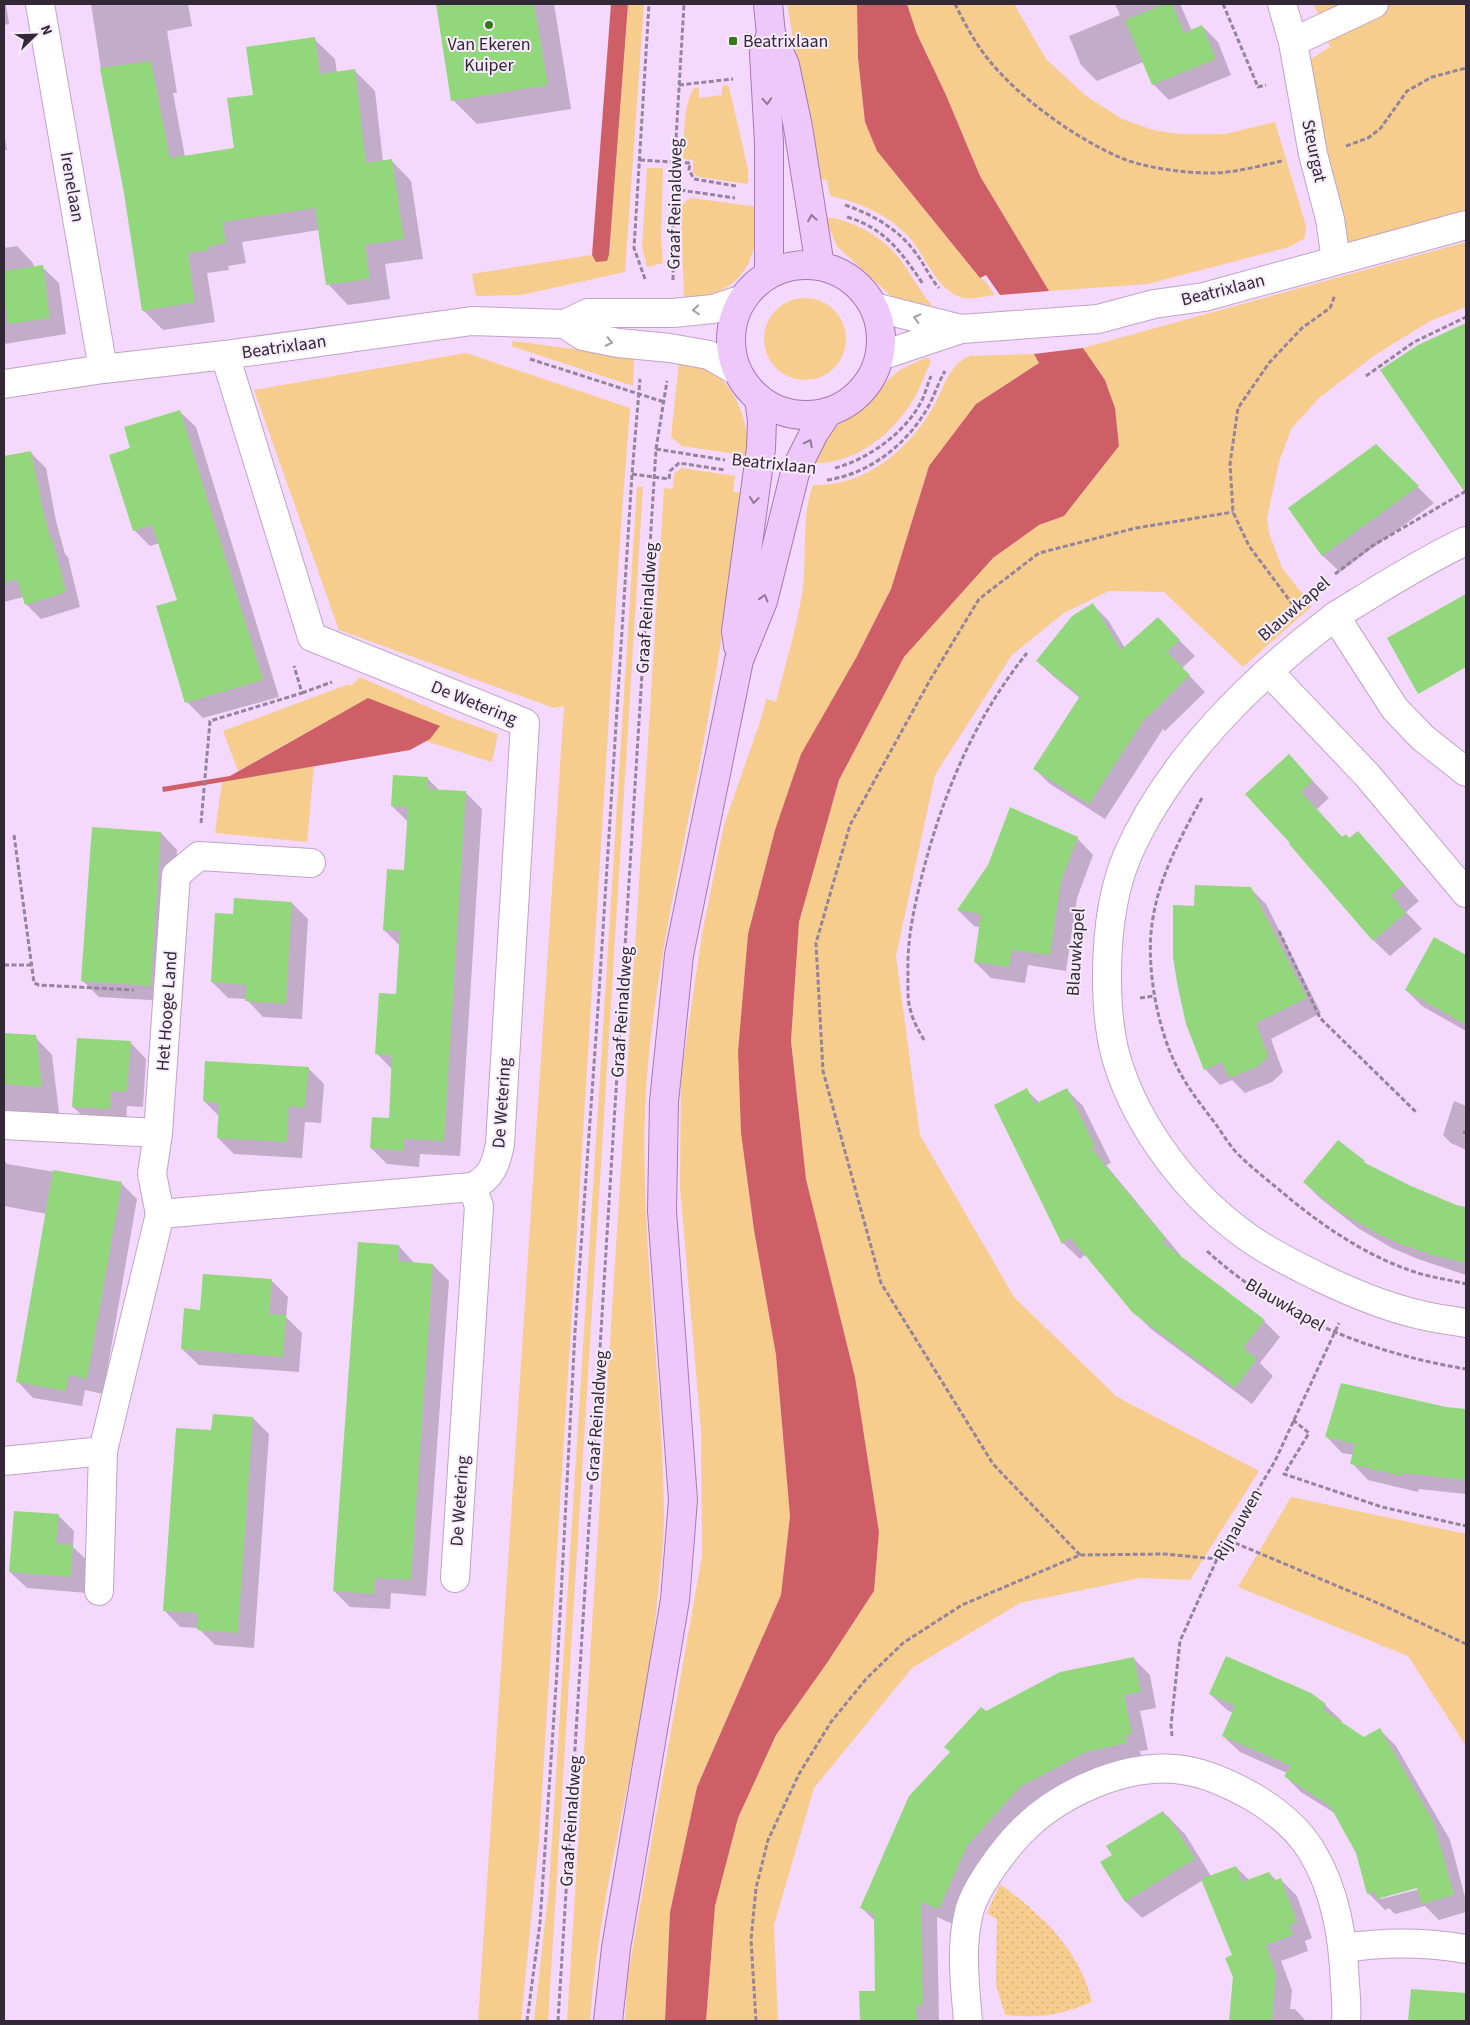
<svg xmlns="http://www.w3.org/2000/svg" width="1470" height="2025" viewBox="0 0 1470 2025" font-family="'Source Sans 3',sans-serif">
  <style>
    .grass { fill: #f6cd8d }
    .park { fill: url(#park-dots) }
    .water { fill: #ce5f66 }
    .shadow { fill: #0003; fill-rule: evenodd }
    .building { fill: #92d77c }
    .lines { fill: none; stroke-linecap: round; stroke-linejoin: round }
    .minor-casing { stroke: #bfa4c7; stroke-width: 30 }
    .major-casing { stroke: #a579b3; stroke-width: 30 }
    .path { stroke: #96839c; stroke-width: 3; stroke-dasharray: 5 2.5; stroke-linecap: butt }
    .minor { stroke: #fff; stroke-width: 28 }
    .major { stroke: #eec8fa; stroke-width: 28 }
    .oneway { stroke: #907898 }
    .oneway2 { stroke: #a39ea5 }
    .poi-dot { fill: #357818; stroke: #f7ecfb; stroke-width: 2 }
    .labels { text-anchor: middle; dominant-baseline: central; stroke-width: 4; stroke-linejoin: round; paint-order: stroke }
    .poi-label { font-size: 18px; fill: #332836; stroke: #f7ecfb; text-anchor: start }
    .street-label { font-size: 18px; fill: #332836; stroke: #f7ecfb }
  </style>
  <defs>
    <pattern id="park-dots" width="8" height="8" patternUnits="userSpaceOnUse" patternTransform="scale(1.25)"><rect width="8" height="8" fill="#f6cd8d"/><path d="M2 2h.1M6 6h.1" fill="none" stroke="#d3b07a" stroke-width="1.8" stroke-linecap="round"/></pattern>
  </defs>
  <rect width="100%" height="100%" fill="#f4d8fd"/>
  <g class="grass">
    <polygon points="628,4 644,4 625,272 521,295 476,296 472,274 591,255 592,257 607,261 609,255"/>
    <path d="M787,4H857L858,58L865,122L877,151L980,278L985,281L995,295C985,296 974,300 964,298C936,292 926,255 908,236C887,214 859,202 830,196L827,180L818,179Z"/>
    <polygon points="907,4 1014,4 1046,59 1086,96 1122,119 1153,130 1179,134 1225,134 1275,122 1306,226 1305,238 1289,247 1148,284 1049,291 980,176 946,95 917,34"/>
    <polygon points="1314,4 1466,4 1466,210 1346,243 1306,62 1330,47"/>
    <path d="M726,85L729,87L748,169V184L699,177L693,173V160L683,159C685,136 682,108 694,88H699V98L722,95V86Z"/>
    <polygon points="647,168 663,168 661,238 663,263 647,267 642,247"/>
    <path d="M692,198L758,207C758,262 743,295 684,298L681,207L687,200Z"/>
    <path d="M824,217C852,219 883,237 900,259C911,274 919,290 931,304L930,307L903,303L892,297L837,246Z"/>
    <polygon points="1466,242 1466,307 1432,320 1375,355 1319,398 1291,429 1279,462 1267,518 1269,533 1282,568 1312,606 1243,667 1164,592 1109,591 1064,613 1012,655 935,775 896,956 920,1135 1014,1297 1117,1397 1259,1471 1190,1580 1140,1578 1020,1603 912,1668 814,1788 774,1925 778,2021 706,2021 715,1906 738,1818 776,1735 827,1663 874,1591 879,1532 855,1377 806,1179 791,1041 799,922 839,780 904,657 993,558 1039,525 1064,516 1119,446 1115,408 1105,380 1083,348"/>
    <circle cx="805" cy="339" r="41"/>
    <polygon points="513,341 634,357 633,386 511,346"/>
    <polygon points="466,353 630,408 620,539 539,1840 521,2021 478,2021 564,706 554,708 339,630 254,390"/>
    <path d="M1034,354L1039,363L976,404L929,466L891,589L856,658L775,830L748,934L738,1052L741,1133L754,1230L776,1355L790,1516L781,1595L697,1787L670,1912L665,2021H625L627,1980L702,1556L701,1431L680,1187L681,1077L702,934L724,825L762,716L766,699L776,702C785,666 796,630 802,594C808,558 800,520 813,485C866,487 911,448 935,404C945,385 949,365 970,356Z"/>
    <path d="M925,358H929L931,362C925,373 921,386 915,397C893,434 856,465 811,463L828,432L863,408L876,396L888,380L901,369Z"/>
    <path d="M679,361C688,364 698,365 706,369C737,383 749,424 748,456L682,446L671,437Z"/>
    <path d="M682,468L735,476L733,492L743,493C731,577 719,662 703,746C681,860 654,973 646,1090C638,1232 663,1373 664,1515C664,1541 661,1567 658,1593C646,1737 600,1877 590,2021H567L664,488L673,489L674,474Z"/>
    <polygon points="637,487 643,487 548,2021 534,2021 549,1887"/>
    <polygon points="360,677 450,717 498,734 492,762 426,741 369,698 238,771 223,731 349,684 351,686"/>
    <polygon points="314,766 307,842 215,833 222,782"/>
    <polygon points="1291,1497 1466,1534 1466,1746 1408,1656 1238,1587"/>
  </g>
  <path class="park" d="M1000,1884C1042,1915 1080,1950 1092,2002C1058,2016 1041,2018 1005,2015L996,1985L997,1919L987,1913Z"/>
  <g class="water">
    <polygon points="611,4 628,4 609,255 607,261 596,262 592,255"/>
    <polygon points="857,4 907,4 917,34 946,95 980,176 1049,291 1000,295 986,275 980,278 877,151 865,122 858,58"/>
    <polygon points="1083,348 1105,380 1115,408 1119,446 1064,516 1039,525 993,558 904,657 839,780 799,922 791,1041 806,1179 855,1377 879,1532 874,1591 827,1663 776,1735 738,1818 715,1906 706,2021 665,2021 670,1912 697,1787 781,1595 790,1516 776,1355 754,1230 741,1133 738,1052 748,934 775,830 801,754 856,658 891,589 929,466 976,404 1039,363 1034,354"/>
    <polygon points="368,698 440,726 430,739 410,750 163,792 162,787 230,776"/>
  </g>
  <g class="shadow">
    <polygon points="4,4 6,4 9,24 4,25"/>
    <polygon points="91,4 188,4 192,26 167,31 177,93 173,93 185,157 236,149 254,96 314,39 335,59 337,73 354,70 375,91 383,162 391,160 411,181 423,259 385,264 390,299 348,305 328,284 319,230 242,242 246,263 228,266 229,270 207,273 215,322 163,330 143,310 120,165 103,82"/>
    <polygon points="437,4 554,4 571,109 477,124 453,100"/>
    <polygon points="1115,4 1180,4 1192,31 1202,26 1218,42 1231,75 1169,100 1153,84 1143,62 1097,81 1081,65 1069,36 1120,15"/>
    <polygon points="4,132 7,150 4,150"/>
    <polygon points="17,246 33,263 34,268 42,267 59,283 66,334 4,344 4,248"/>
    <polygon points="1465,325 1466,326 1466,487 1454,475"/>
    <polygon points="179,411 196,427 279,697 203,718 187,702 179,601 160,543 150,546 134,530 132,449"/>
    <polygon points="1376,446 1434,503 1340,572 1323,556 1289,508"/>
    <polygon points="30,452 46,468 56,521 65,554 68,557 80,607 41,619 26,604 23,597 4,602 4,458"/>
    <polygon points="1466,595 1466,647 1406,657 1389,639"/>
    <polygon points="1093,605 1108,620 1125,648 1173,634 1195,656 1182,668 1205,692 1165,731 1163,729 1105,819 1050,784 1035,769 1080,698 1053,676 1038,661"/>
    <polygon points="1289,756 1329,798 1317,809 1343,838 1350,840 1358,832 1419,901 1406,912 1422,929 1390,956 1373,940 1291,844"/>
    <polygon points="427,778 440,791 466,793 482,809 460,1156 420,1154 419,1167 387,1164 371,1148 390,1119 393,1070 377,1054 397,995 400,946 384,930 405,871 408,822 392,806"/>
    <polygon points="161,833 177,850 167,1001 99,997 83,981"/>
    <polygon points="1077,838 1093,855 1077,898 1066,971 1028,965 1025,983 991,978 975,962 980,927 974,926 958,910"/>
    <polygon points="1251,889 1266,904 1321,1013 1271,1039 1283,1072 1272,1082 1245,1093 1232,1080 1220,1085 1205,1069 1195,907"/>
    <polygon points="292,903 308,919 302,1019 263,1017 246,999 228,998 212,982 234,916"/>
    <polygon points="1435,939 1466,957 1466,1031 1422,1006 1406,990"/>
    <polygon points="36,1038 52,1055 60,1121 4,1118 4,1045"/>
    <polygon points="130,1042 146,1059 143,1107 127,1106 126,1125 90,1123 73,1107"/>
    <polygon points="308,1068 324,1084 321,1123 305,1122 302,1158 234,1154 218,1138 219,1116 204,1101"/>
    <polygon points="1066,1089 1083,1106 1111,1163 1106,1165 1181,1256 1179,1257 1264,1321 1280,1337 1260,1363 1273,1376 1252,1404 1151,1329 1134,1312 1086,1254 1080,1259 1063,1243 995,1105 1026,1090 1040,1103"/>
    <polygon points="1454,1101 1466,1106 1466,1150 1451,1143 1443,1135"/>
    <polygon points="4,1160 7,1164 121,1183 137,1199 103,1394 85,1390 82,1406 33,1398 18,1382 47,1214 4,1206"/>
    <polygon points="1364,1162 1368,1166 1411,1188 1451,1204 1466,1207 1466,1275 1418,1259 1392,1248 1358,1228 1320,1198 1304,1182"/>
    <polygon points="399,1246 415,1264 433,1265 449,1281 426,1596 391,1593 390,1609 350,1607 334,1591"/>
    <polygon points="271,1280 288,1297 286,1317 302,1333 299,1372 199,1365 182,1349 202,1311"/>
    <polygon points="1445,1408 1466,1411 1466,1494 1419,1489 1418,1492 1368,1480 1352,1463 1354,1455 1342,1453 1326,1436"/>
    <polygon points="253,1418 269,1434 254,1648 215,1645 198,1628 180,1627 164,1610 213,1432"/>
    <polygon points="58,1515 74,1531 73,1547 89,1562 87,1593 27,1588 10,1572"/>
    <polygon points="1133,1658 1150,1675 1156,1708 1140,1711 1148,1750 1140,1751 1142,1759 1037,1803 955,1925 937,1917 939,2021 861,2021 860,1992 876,1992 875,1921 861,1907 985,1713"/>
    <path d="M1210,1694L1325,1705L1342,1721L1340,1723L1364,1739L1380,1730L1396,1746L1450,1840L1466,1901V1912L1439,1920L1425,1906L1395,1914L1389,1908L1385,1910L1368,1893L1358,1852L1336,1814L1301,1792L1285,1776L1287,1773L1240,1752L1223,1736L1233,1713L1227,1710ZM1423,1885L1424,1888L1381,1899L1379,1897Z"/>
    <polygon points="1163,1812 1185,1834 1211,1876 1236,1867 1249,1880 1269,1873 1277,1881 1280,1879 1297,1896 1312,1938 1305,1941 1308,1951 1281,1961 1292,1990 1290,2009 1295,2009 1306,2021 1230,2021 1234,1977 1233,1956 1203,1880 1142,1918 1126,1902 1114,1855"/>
    <polygon points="1412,1990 1462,2015 1466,2021 1410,2021"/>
  </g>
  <g class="building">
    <polygon points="436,4 534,4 548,85 451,101"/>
    <polygon points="1165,4 1172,4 1184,33 1202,25 1216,59 1152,85 1125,20"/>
    <polygon points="315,37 320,74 355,69 366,163 392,159 404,239 365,245 370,279 326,285 315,208 223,222 226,243 208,246 209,250 188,253 195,302 142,311 124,193 100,68 151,61 170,158 234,148 227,98 253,95 246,47"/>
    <polygon points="43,265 50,318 8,324 4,297 4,271"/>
    <polygon points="1466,323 1466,494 1380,370 1418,345"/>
    <polygon points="180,410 263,680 185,703 156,606 177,600 152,525 133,531 109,455 130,448 124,427"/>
    <polygon points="1376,444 1419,486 1322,556 1288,508"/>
    <polygon points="31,451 42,505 51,541 53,541 66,592 25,605 17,579 4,583 4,456"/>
    <polygon points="1466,594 1466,667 1418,694 1387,638"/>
    <polygon points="1093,603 1121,650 1158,617 1180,640 1167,652 1190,675 1149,716 1147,715 1089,804 1033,769 1080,696 1036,661 1072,616"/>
    <polygon points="1289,754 1313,781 1301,792 1342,837 1346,834 1349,838 1358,831 1404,884 1391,895 1406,913 1373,941 1289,844 1290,843 1245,794"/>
    <polygon points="393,775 428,777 427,789 466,791 444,1141 404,1139 404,1151 370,1148 372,1117 389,1118 392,1055 375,1054 379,993 396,994 400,931 383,930 387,869 404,870 408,807 391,806"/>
    <polygon points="1010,807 1078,837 1061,881 1050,955 1012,950 1009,967 974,962 981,914 957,910 988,865"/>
    <polygon points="92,827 161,832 151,986 81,981"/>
    <polygon points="1195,885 1251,887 1307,998 1256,1023 1268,1056 1257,1067 1229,1078 1222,1062 1204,1070 1186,1024 1178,988 1173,957 1173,905 1194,906"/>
    <polygon points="234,898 292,902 286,1004 245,1001 246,985 211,982 215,913 233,914"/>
    <polygon points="1434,937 1466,955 1466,1025 1405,990"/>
    <polygon points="4,1033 36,1035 42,1087 4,1084"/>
    <polygon points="77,1038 131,1041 127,1092 111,1091 110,1109 72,1107"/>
    <polygon points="205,1061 309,1067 305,1108 289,1106 287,1142 217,1138 219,1103 203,1101"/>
    <polygon points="1027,1088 1035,1104 1067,1088 1095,1146 1091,1148 1166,1239 1162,1242 1265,1320 1243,1348 1257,1359 1235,1388 1133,1313 1070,1237 1062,1244 994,1105"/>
    <polygon points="1338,1140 1365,1161 1363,1162 1411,1186 1466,1209 1466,1263 1436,1256 1400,1244 1375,1232 1340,1212 1303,1182"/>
    <polygon points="53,1170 122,1182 87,1379 69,1375 66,1391 16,1382"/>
    <polygon points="358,1242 399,1245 398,1261 433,1264 411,1580 375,1578 374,1594 333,1591"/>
    <polygon points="203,1274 272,1279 269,1314 286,1315 283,1357 181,1349 184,1308 200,1310"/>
    <polygon points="1341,1383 1446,1407 1466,1409 1466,1480 1403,1473 1402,1476 1350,1464 1355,1444 1325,1437"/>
    <polygon points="213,1414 253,1417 238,1633 197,1630 198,1613 163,1611 176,1428 211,1430"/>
    <polygon points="14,1511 59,1514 56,1544 73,1545 71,1577 9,1572"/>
    <polygon points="1226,1656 1311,1693 1326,1704 1323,1710 1364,1737 1380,1728 1434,1823 1454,1895 1422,1904 1417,1888 1377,1899 1375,1892 1367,1894 1356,1853 1330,1806 1284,1776 1291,1766 1222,1736 1235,1706 1209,1694"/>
    <polygon points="1134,1657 1141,1692 1124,1695 1132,1734 1125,1735 1127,1743 1086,1752 1020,1787 967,1846 939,1909 921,1902 923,2005 916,2006 917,2021 860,2021 859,1991 875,1991 874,1914 860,1908 909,1796 950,1752 944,1747 981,1707 986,1711 1060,1672"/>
    <polygon points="1163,1811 1165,1818 1168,1816 1195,1859 1125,1902 1100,1862 1112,1855 1106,1846"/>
    <polygon points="1236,1866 1242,1882 1269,1872 1273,1881 1281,1878 1297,1922 1289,1925 1293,1935 1266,1945 1276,1973 1272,2021 1229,2021 1233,1977 1225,1958 1232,1955 1201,1879"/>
    <polygon points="1411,1989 1466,1993 1466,2021 1408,2021"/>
  </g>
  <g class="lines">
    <defs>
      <g id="minor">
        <polyline points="40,4 103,369"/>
        <polyline points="1282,4 1293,42 1313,154 1330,219 1336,260"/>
        <polyline points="1293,42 1374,4"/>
        <polyline points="874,307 961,329"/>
        <polyline points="565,324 583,336 618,343 670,348 709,355 737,371"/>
        <polyline points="880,356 961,329 1098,319 1154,304 1204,297 1466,225"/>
        <polyline points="4,384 103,369 225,355 472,321 565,324 588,313 673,313 713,309 743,299"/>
        <path d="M1466,541C1434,556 1402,575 1371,594C1359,602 1345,609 1333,618C1252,679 1169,761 1128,854C1111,893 1107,936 1107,977C1107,1003 1109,1032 1116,1057C1136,1127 1190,1197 1249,1238C1271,1254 1295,1265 1319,1277C1352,1293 1386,1307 1421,1315C1436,1319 1451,1320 1466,1323"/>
        <polyline points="1335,616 1395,709 1423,738 1466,772"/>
        <polyline points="1269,672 1367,775 1466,893"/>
        <polyline points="4,1125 158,1133 176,875 199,856 311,863"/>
        <polyline points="158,1133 152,1174 160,1214"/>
        <polyline points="4,1461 103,1451"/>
        <polyline points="455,1578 479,1206 472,1187"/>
        <path d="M99,1591L103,1451L160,1214L472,1187C491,1178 496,1165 500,1144L525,723L312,637L225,355"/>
        <path d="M1344,1948C1384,1942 1426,1942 1466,1949"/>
        <path d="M968,2021C965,1985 960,1948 969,1912C975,1888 1004,1849 1022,1831C1058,1794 1122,1765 1175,1769C1202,1771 1230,1784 1253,1797C1275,1810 1297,1828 1311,1850C1336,1891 1343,1937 1345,1984C1346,1996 1347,2009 1346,2021"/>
      </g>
      <g id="major">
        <polyline points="768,4 771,34 785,65 798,127 820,266"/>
        <circle cx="806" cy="340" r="75"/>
        <polyline points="769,274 769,143 764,53 771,34"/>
        <polyline points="738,646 736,631 761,448 762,420 759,399"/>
        <polyline points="608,2021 616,1948 675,1600 683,1500 662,1211 664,1102 679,955 739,660 763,601 796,469 814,433 828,412"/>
      </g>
    </defs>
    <use href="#minor" class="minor-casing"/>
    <use href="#major" class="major-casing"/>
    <g class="path">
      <path d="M955,4C964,22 975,43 988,59C1019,98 1075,138 1121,158C1146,168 1183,173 1211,173C1234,173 1259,166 1282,161"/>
      <polyline points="1223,4 1258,87 1266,85"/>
      <polyline points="679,85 733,79"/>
      <polyline points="1346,146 1368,138 1380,129 1407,91 1432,77 1466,68"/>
      <polyline points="640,160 690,163 689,170 694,179 736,186"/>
      <polyline points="673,189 735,198"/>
      <path d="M845,205C872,214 898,229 915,252C924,263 929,277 939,288"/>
      <path d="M847,217C885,228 902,253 923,284"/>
      <polyline points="645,279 634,248 649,4"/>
      <polyline points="673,280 673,189 684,4"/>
      <polyline points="530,359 664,402"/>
      <polyline points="1366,376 1414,342 1466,317"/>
      <polyline points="656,449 725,460"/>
      <path d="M835,468C869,459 908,431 923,398C926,391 928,383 931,376"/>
      <polyline points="632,474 669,479 670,471 679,463 725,470"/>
      <path d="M827,480C869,474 906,445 927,409C934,397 938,383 945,371"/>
      <polyline points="1335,574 1372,546 1466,491"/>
      <polyline points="1293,605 1249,546 1233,512 1230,464 1238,408 1269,363 1302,328 1330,308 1335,295"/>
      <polyline points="302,693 332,682"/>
      <path d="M1202,798C1180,838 1158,879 1152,924C1146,967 1157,1028 1177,1067C1187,1087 1201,1105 1215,1123C1223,1134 1230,1147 1240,1156C1255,1171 1273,1184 1289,1198C1327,1229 1370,1258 1418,1273C1434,1278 1451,1280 1466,1284"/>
      <polyline points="201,823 210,721 302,693 294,666"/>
      <polyline points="14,835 34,983 39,985 134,990"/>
      <polyline points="1279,931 1320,1018 1417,1113"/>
      <polyline points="4,965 31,965"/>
      <polyline points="1140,998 1154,996"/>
      <path d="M924,1040C919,1031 913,1021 911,1012C907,1001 908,986 908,974C907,945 912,917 919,888C939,803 972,721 1027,653"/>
      <polyline points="1463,1132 1466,1133"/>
      <path d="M1207,1251C1279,1317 1370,1353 1466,1369"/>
      <polyline points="1293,1420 1309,1433 1284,1474 1382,1507 1466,1526"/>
      <polyline points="1228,1540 1380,1604 1466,1644"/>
      <polyline points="1080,1555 993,1464 881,1283 823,1071 816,943 850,825 930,680 979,599 1039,553 1136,528 1233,512"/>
      <polyline points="1172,1736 1171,1725 1180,1641 1217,1559 1275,1461 1339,1323"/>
      <polyline points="527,2021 540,1923 557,1671 575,1332 598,1008 632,474 640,379"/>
      <polyline points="558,2021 656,449 667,381"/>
      <polyline points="756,2021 751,1940 756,1888 768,1840 799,1774 831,1722 866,1679 903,1643 962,1605 1080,1555 1164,1554 1217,1559"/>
    </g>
    <use href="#minor" class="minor"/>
    <use href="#major" class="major"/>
  </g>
  <defs><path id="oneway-chevron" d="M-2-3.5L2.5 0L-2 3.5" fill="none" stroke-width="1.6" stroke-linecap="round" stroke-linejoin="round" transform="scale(1.25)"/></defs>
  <g class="oneway">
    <use href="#oneway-chevron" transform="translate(767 101) rotate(87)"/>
    <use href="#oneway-chevron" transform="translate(812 218) rotate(-99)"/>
    <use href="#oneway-chevron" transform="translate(809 443) rotate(-63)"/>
    <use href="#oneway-chevron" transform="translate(754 500) rotate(97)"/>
    <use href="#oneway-chevron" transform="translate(764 598) rotate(-73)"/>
  </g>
  <g class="oneway2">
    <use href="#oneway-chevron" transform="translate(696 310) rotate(175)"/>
    <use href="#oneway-chevron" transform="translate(917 318) rotate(-166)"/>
    <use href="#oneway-chevron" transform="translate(609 342) rotate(12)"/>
  </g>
  <g class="poi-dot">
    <circle cx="489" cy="25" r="5"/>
    <rect x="728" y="36" width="10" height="10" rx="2.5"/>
  </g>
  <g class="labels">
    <g class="poi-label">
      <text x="743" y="41">Beatrixlaan</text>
      <text x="489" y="44" text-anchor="middle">Van Ekeren<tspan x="489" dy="21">Kuiper</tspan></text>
    </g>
    <g class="street-label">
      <text transform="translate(1314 151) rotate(78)">Steurgat</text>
      <text transform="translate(72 187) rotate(80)">Irenelaan</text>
      <text transform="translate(675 204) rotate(-89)">Graaf Reinaldweg</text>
      <text transform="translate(1223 290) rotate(-14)">Beatrixlaan</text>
      <text transform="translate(284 347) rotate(-8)">Beatrixlaan</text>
      <text transform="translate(774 464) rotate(6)">Beatrixlaan</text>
      <text transform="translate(647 608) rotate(-86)">Graaf Reinaldweg</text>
      <text transform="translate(1294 609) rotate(-41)">Blauwkapel</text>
      <text transform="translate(474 703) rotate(22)">De Wetering</text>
      <text transform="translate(1076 952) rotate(-86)">Blauwkapel</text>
      <text transform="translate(167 1011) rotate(-86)">Het Hooge Land</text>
      <text transform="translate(622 1012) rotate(-86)">Graaf Reinaldweg</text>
      <text transform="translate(502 1103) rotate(-86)">De Wetering</text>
      <text transform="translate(1285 1305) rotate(30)">Blauwkapel</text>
      <text transform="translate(597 1416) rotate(-86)">Graaf Reinaldweg</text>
      <text transform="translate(460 1501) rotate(-86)">De Wetering</text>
      <text transform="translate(1238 1525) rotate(-60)">Rijnauwen</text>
      <text transform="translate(571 1821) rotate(-86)">Graaf Reinaldweg</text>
    </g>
  </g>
  <rect width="1470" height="2025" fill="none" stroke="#332836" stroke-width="10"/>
  <g transform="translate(35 35) rotate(67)" stroke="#f7ecfb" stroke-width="4" paint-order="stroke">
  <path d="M0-4L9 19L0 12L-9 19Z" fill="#332836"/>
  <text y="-8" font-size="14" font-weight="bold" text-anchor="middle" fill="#332836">N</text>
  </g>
</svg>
